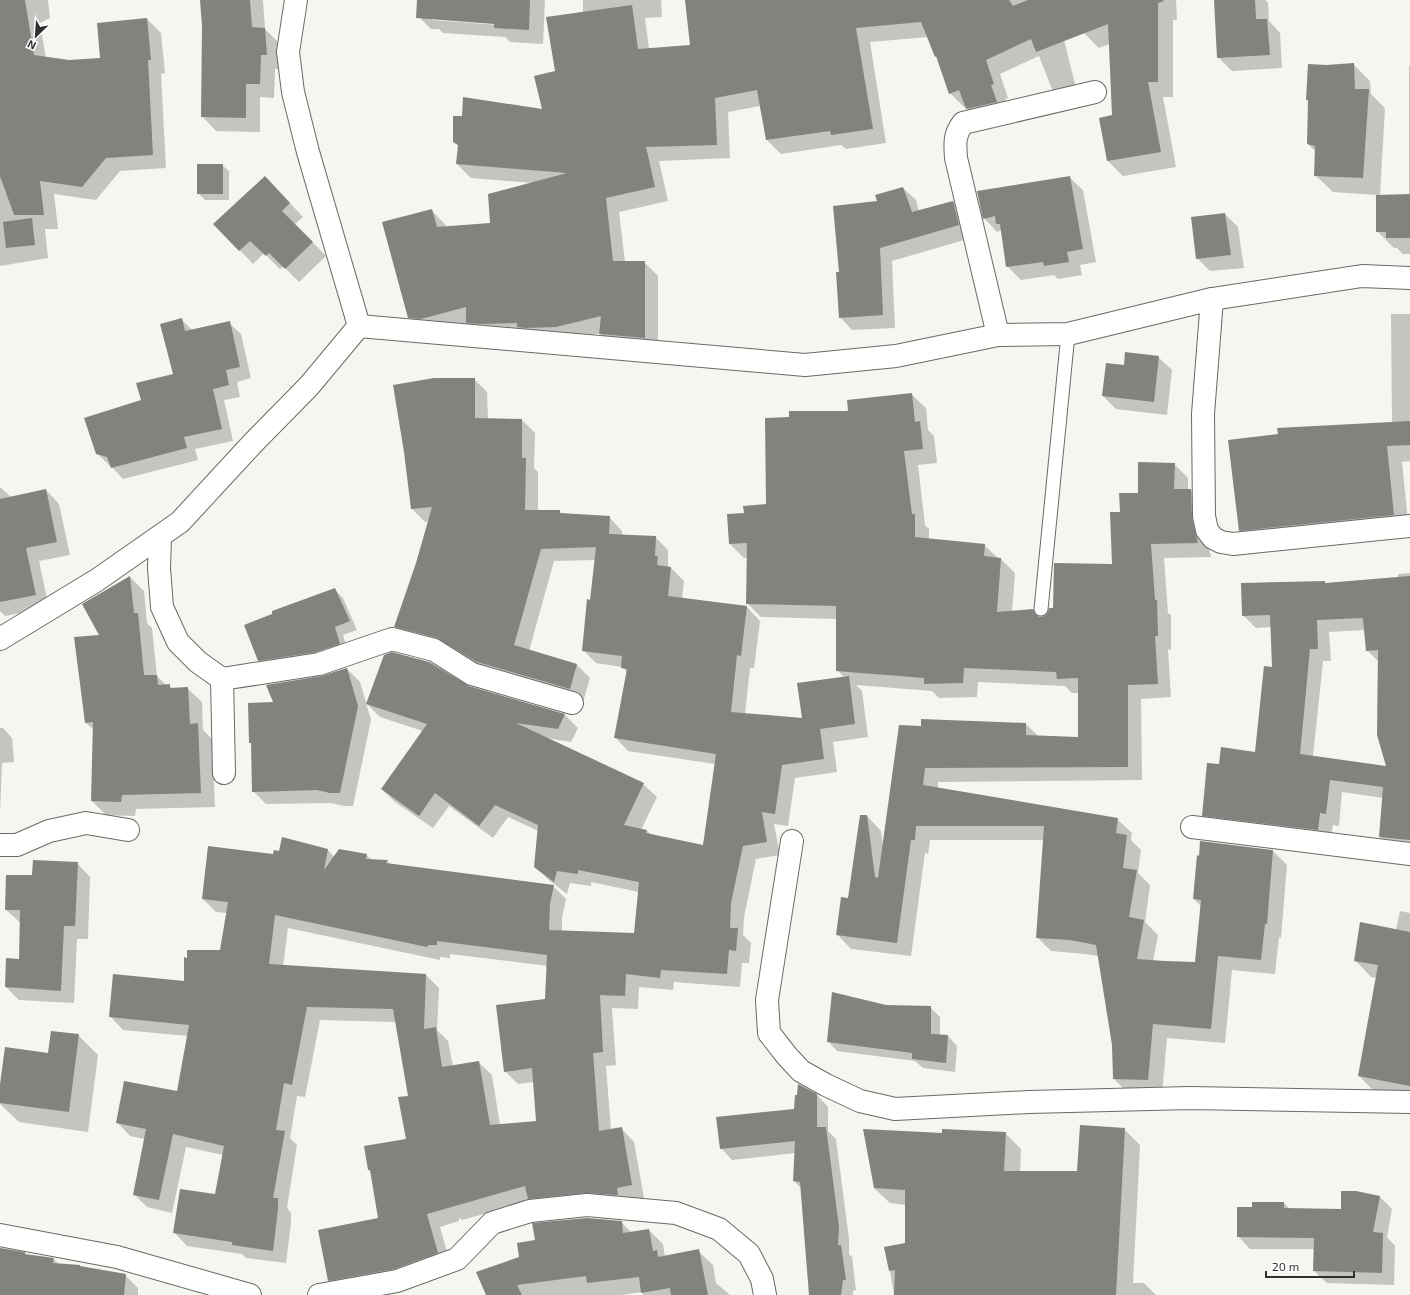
<svg xmlns="http://www.w3.org/2000/svg" width="1410" height="1295" viewBox="0 0 1410 1295" font-family="'Exo 2',sans-serif">
  <style>
    .shadow { fill: #0003; fill-rule: evenodd }
    .building { fill: #82837e; fill-rule: evenodd }
    .lines { fill: none; stroke-linecap: round; stroke-linejoin: round }
    .service-casing { stroke: #6a6a65; stroke-width: 15 }
    .minor-casing { stroke: #6a6a65; stroke-width: 24 }
    .service { stroke: #fff; stroke-width: 13 }
    .minor { stroke: #fff; stroke-width: 22 }
  </style>
  <rect width="100%" height="100%" fill="#f6f6f0"/>
  <g class="shadow">
    <polygon points="0,0 48,0 50,18 40,23 46,58 69,61 101,58 147,19 161,33 165,73 161,74 166,168 120,171 96,200 54,194 58,229 45,229 48,258 0,266"/>
    <polygon points="201,0 263,0 265,29 279,43 281,69 275,69 274,98 260,97 260,132 216,131 202,116 203,26"/>
    <path d="M420,0H545L543,44L510,42L505,37L443,33L439,29H431L417,15ZM432,18L499,23V25L432,20Z"/>
    <polygon points="583,0 661,0 662,17 645,18 649,49 691,46 691,0 1054,0 1079,100 1066,103 1052,89 1039,56 1000,74 1008,98 1005,99 1010,116 981,123 966,107 964,107 950,93 938,58 935,56 928,37 870,42 886,143 846,149 841,145 781,154 767,140 760,106 728,112 730,158 659,161 668,201 619,212 625,262 644,262 658,276 658,352 614,348 600,333 571,341 481,336 468,324 435,332 423,331 409,317 431,210 445,224 446,227 491,224 533,183 471,178 457,164 459,146 454,142 543,111 556,72 583,13"/>
    <polygon points="1079,0 1176,0 1177,20 1173,20 1173,97 1163,97 1176,167 1123,176 1108,161 1100,118 1113,116 1110,44 1099,48 1084,33"/>
    <polygon points="1215,0 1265,0 1268,2 1269,21 1280,33 1282,68 1232,71 1218,57"/>
    <polygon points="1353,64 1370,81 1371,94 1385,108 1380,195 1409,195 1409,66 1410,66 1410,254 1403,254 1397,248 1394,248 1377,231 1377,195 1333,192 1315,175 1316,152 1308,144 1309,102 1307,100 1326,66"/>
    <polygon points="222,165 229,171 229,200 205,200 198,193"/>
    <polygon points="1069,177 1083,190 1096,262 1080,265 1082,275 1058,279 1054,275 1021,280 1007,266 1002,230 997,232 984,218"/>
    <polygon points="903,188 916,200 919,211 953,202 966,214 971,238 892,261 895,328 852,330 840,317 879,202"/>
    <polygon points="278,190 303,217 295,224 326,256 299,282 283,266 280,269 264,253 253,264 215,224"/>
    <polygon points="1225,214 1238,227 1244,268 1210,271 1197,258"/>
    <polygon points="1391,314 1410,314 1410,461 1402,462 1409,531 1256,546 1240,530 1392,423"/>
    <polygon points="182,320 192,330 229,323 241,334 251,378 237,382 240,397 224,400 233,441 195,449 198,460 123,479 111,466 109,465 97,453 142,400 175,375"/>
    <polygon points="1158,357 1172,370 1167,415 1116,409 1103,396 1125,366"/>
    <path d="M474,379L487,392L488,419L522,420L535,433L534,468L538,472V511H559L562,514L609,517L622,531V536L655,537L668,550V567L671,568L684,581L682,599L747,607L760,621L754,668H750L745,714L803,719L845,678L837,670V619L761,617L747,603V558H744L730,544L745,514L767,505L790,418L849,412L911,394L926,408L928,430L934,436L937,463L918,465L925,525L929,529V539L984,545L998,558L1001,559L1015,573L1012,612L1033,610L1040,618L1045,617L1054,609L1113,565L1121,513L1139,494L1174,464L1188,478V490H1191L1205,504V533L1211,557L1164,558L1168,613L1171,615V650L1168,649L1171,697L1141,699L1142,780L938,782V788L1117,819L1132,833L1131,840L1141,850L1138,873L1150,885L1145,922L1158,935L1153,961L1196,963L1201,906L1194,899L1273,851L1287,865L1281,938L1279,937L1275,974L1232,970L1225,1043L1167,1038L1162,1094L1128,1093L1114,1079L1113,1045L1099,956L1085,954L1051,951L1037,937L1044,840H930L928,854L925,853L911,956L851,949L837,934L849,899L867,816L881,831L883,846L922,728L1026,724L1038,736L1079,738V693H1072L1065,686L978,682L977,697L939,698L932,691L856,685L862,691L868,737L833,742L837,772L795,778L788,826L774,824L780,855L756,859L744,917L743,935L751,943L749,963H742L740,987L674,982L673,990L639,987L638,1009L612,1008L616,1065L606,1066L611,1130L621,1128L634,1142L644,1198L630,1201H531L462,1220L459,1218V1221L440,1227L451,1266L342,1293L329,1280L379,1218L371,1172L369,1170L407,1140L409,1097L396,1022L320,1020L305,1097L297,1096L290,1138L297,1145L287,1208L291,1213V1223L286,1263L246,1258L242,1254L187,1246L174,1232L216,1195L223,1155L186,1147L172,1213L147,1207L134,1194L145,1139L130,1136L117,1122L178,1093L188,1036L123,1030L110,1016L185,982L221,951L227,913L216,912L203,899L274,855L328,850L334,857L366,855L372,860L387,861L391,865L553,886L566,899L562,918V931L635,934L639,892L591,882V886L570,883L567,894L549,880L535,867L539,831L508,817L493,838L449,806L433,828L395,802L382,789L423,731L380,717L367,704L468,687L565,715L578,728L571,742L547,738L643,784L657,797L641,830L647,831L652,835L704,846L715,764L628,751L615,737L628,673L622,667L596,663L583,650L591,601L595,560L554,561L529,651L577,665L590,678L583,702L491,675L408,640L395,627L417,563L429,521L425,522L412,509ZM288,928L440,960V957L450,958V954L548,966L546,1000L505,1071L518,1084L534,1082L537,1122L500,1125L492,1075L478,1062L453,1066L448,1041L437,1030L439,988L426,975L283,966Z"/>
    <polygon points="0,487 11,497 46,490 59,504 70,555 39,561 49,608 5,616 0,611"/>
    <path d="M1410,573V851L1393,849L1380,837L1383,798L1342,792L1339,826L1333,825L1330,842L1216,828L1203,815L1220,766L1256,753L1273,668L1272,627L1256,628L1243,615L1324,582L1327,584L1398,578V574ZM1365,630L1367,650L1379,662L1388,767L1313,756L1323,661H1331L1329,632Z"/>
    <polygon points="130,577 144,591 147,623 152,628 157,676 166,685 169,685 173,689 187,688 202,702 203,730 212,739 215,807 136,809 135,816 106,815 92,801 94,730 86,723 100,636 83,604"/>
    <polygon points="335,590 343,598 357,630 343,635 348,652 267,669 258,660"/>
    <polygon points="347,669 360,682 371,720 353,806 344,806 331,803 266,804 253,791 252,744 250,742 274,703 321,677"/>
    <polygon points="0,728 3,728 12,738 14,762 2,763 0,814"/>
    <polygon points="77,863 90,877 88,939 77,939 74,1003 19,1000 6,987 20,960 21,923 6,910"/>
    <polygon points="1400,911 1410,913 1410,1099 1376,1093 1359,1076 1377,978 1371,977 1355,960 1396,930"/>
    <polygon points="886,1006 930,1007 940,1017 940,1036 948,1036 957,1046 955,1072 923,1068 915,1061 837,1051 828,1041"/>
    <polygon points="78,1035 98,1055 88,1132 19,1122 0,1104 0,1092"/>
    <polygon points="817,1095 828,1107 828,1131 836,1139 849,1239 849,1254 852,1257 856,1290 853,1291 853,1295 810,1295 801,1188 794,1181 795,1153 732,1160 721,1148 795,1110"/>
    <polygon points="1124,1129 1140,1145 1133,1283 1144,1283 1156,1295 894,1295 886,1248 906,1244 906,1205 890,1203 874,1188 943,1134 1005,1133 1021,1149 1020,1172 1078,1172"/>
    <polygon points="1356,1192 1380,1197 1392,1209 1387,1237 1395,1246 1394,1285 1327,1283 1314,1271 1315,1249 1250,1249 1238,1236 1253,1208 1284,1203 1290,1209 1342,1210"/>
    <polygon points="621,1222 632,1233 649,1230 663,1244 665,1257 698,1251 713,1265 716,1283 730,1295 643,1295 642,1292 621,1295 487,1295 520,1257 536,1241"/>
    <polygon points="0,1249 25,1253 27,1256 53,1259 59,1264 80,1266 81,1267 125,1275 138,1288 138,1295 0,1295"/>
  </g>
  <g class="building">
    <polygon points="0,0 25,0 34,55 69,60 100,58 97,23 147,18 151,60 148,60 153,155 106,158 82,187 40,181 44,215 14,215 0,176"/>
    <polygon points="200,0 250,0 252,27 265,28 267,55 261,55 260,84 246,84 246,118 201,117 202,26"/>
    <polygon points="417,0 530,0 529,30 494,28 494,24 416,18"/>
    <polygon points="685,0 1009,0 1013,6 1028,0 1163,0 1164,1 1158,3 1158,82 1148,82 1161,152 1107,161 1099,118 1112,115 1108,24 1036,52 1031,39 986,60 994,84 991,85 997,102 966,109 959,90 949,94 936,56 935,57 921,22 856,28 873,129 831,135 830,131 766,140 757,90 715,98 717,145 646,147 655,187 606,198 613,261 645,261 645,338 599,334 601,316 556,327 525,328 517,327 517,323 481,324 466,323 466,307 421,319 408,318 382,222 432,209 437,227 490,223 488,194 567,173 456,164 458,145 453,142 453,116 462,116 463,97 542,109 534,76 555,71 546,17 632,5 638,49 690,45"/>
    <polygon points="1214,0 1255,0 1256,19 1267,19 1270,55 1217,58"/>
    <polygon points="1354,63 1355,89 1369,89 1363,178 1314,176 1315,146 1307,144 1308,100 1306,100 1308,64 1326,65"/>
    <rect x="197" y="164" width="26" height="30"/>
    <polygon points="265,176 290,203 282,211 313,242 285,269 269,253 266,256 250,241 239,251 213,224"/>
    <polygon points="1070,176 1083,249 1067,252 1069,262 1044,266 1043,262 1006,267 1000,224 996,224 995,216 983,219 977,191"/>
    <polygon points="903,187 912,212 953,201 959,225 880,248 883,315 839,318 836,272 839,272 833,206 877,201 875,195"/>
    <polygon points="1410,194 1410,238 1386,238 1386,232 1376,232 1376,195"/>
    <polygon points="1225,213 1231,255 1196,259 1191,217"/>
    <polygon points="32,218 35,245 6,248 3,222"/>
    <polygon points="182,318 185,331 230,321 240,367 226,370 229,385 213,389 222,429 184,437 187,448 111,468 107,457 96,454 84,418 141,400 136,383 173,374 160,324"/>
    <polygon points="1125,352 1159,356 1154,402 1102,396 1106,363 1124,365"/>
    <path d="M434,378H475V418L522,419V458H526L525,510H560V513L610,516L609,534L656,536L655,556H658L657,565L671,567L668,596L747,606L741,656L737,655L731,712L802,718L797,683L849,676L855,724L820,729L824,759L782,765L775,814L762,812L767,842L743,846L731,903L730,928H738L736,951L729,950L727,974L661,970L660,978L626,974L625,996L600,995L603,1052L593,1053L599,1131L622,1127L632,1185L617,1188L618,1195L586,1193L528,1199L525,1186L427,1214L438,1253L394,1269L328,1281L318,1230L378,1218L370,1170H368L364,1146L406,1139L398,1097L408,1096L393,1009L307,1007L292,1085L284,1083L276,1130L285,1131L273,1198H278V1209L273,1251L232,1245V1242L173,1233L180,1189L215,1194L224,1146L173,1134L159,1200L133,1195L146,1129L116,1123L124,1081L177,1091L189,1025L109,1017L113,974L184,981V957L187,958V950H220L228,902L202,899L208,846L273,854L274,850L279,851L282,837L328,849L324,870L339,849L367,854L366,859L388,860L386,863L554,885L550,904L549,930L634,933L639,882L578,870V874L557,871L554,882L534,867L538,825L495,805L479,826L435,793L419,816L381,789L427,724L366,704L384,655L392,652L429,662L469,686L565,714L558,729L516,723L644,783L624,825L647,830L646,833L703,845L716,754L614,738L627,669L621,668L622,656L582,651L587,599L590,600L596,547L541,549L514,645L577,664L570,689L477,662L437,638L394,627L416,563L432,507L411,509L404,452L393,385ZM275,915L427,947L428,945H437V941L547,955L545,999L496,1005L504,1072L532,1068L536,1121L490,1125L479,1061L442,1067L436,1027L424,1029L426,974L269,964Z"/>
    <polygon points="912,393 915,422 920,421 923,449 904,451 912,514 915,514 915,537 985,544 984,556 1001,558 997,612 1033,609 1036,615 1040,617 1044,616 1047,614 1049,608 1053,608 1054,563 1112,564 1110,512 1120,512 1119,493 1138,493 1138,462 1175,463 1174,489 1191,489 1192,518 1198,543 1151,544 1155,600 1157,600 1158,636 1155,636 1158,684 1128,685 1128,767 925,768 923,785 1118,818 1116,833 1127,835 1123,868 1137,870 1129,917 1144,920 1137,959 1165,961 1195,962 1201,900 1193,899 1197,855 1199,856 1200,841 1273,850 1267,924 1265,924 1261,960 1218,956 1211,1029 1153,1024 1148,1080 1113,1079 1112,1045 1096,945 1070,940 1036,938 1044,826 916,826 915,840 911,840 897,943 836,935 841,897 848,898 860,815 867,815 875,877 878,878 899,725 921,726 921,719 1026,723 1026,735 1078,737 1078,678 1057,679 1056,672 964,668 963,683 924,684 924,678 836,671 836,606 746,604 747,543 729,544 727,514 744,513 743,506 766,504 765,418 789,417 789,411 848,411 847,400"/>
    <polygon points="1410,421 1410,445 1387,446 1394,515 1239,531 1228,440 1278,434 1277,428"/>
    <polygon points="46,489 57,542 26,548 36,595 0,602 0,499"/>
    <polygon points="130,576 134,613 138,613 144,675 157,675 158,685 170,684 170,688 188,687 190,724 198,723 201,793 122,795 121,802 91,801 93,722 85,723 74,637 99,635 82,604"/>
    <path d="M1410,576V840L1379,837L1383,787L1330,780L1326,814L1320,813L1318,830L1202,816L1207,763L1219,764L1221,747L1255,752L1264,666L1272,667L1270,615L1242,616L1241,583L1325,581V583ZM1362,618L1363,619L1366,651L1378,650L1377,735L1386,766L1300,754L1310,649H1318L1317,620Z"/>
    <polygon points="335,588 350,621 335,627 340,644 316,652 258,661 244,625 272,614 272,611"/>
    <polygon points="347,668 358,706 340,793 330,793 317,790 252,792 251,743 249,743 248,703 273,702 266,685 321,676"/>
    <polygon points="33,860 78,862 75,926 64,926 61,991 5,987 6,958 19,959 20,910 5,910 6,875 32,875"/>
    <polygon points="1360,922 1410,932 1410,1086 1358,1076 1378,965 1354,961"/>
    <polygon points="832,992 886,1005 931,1006 931,1034 948,1035 946,1063 912,1059 912,1053 827,1042"/>
    <polygon points="51,1031 79,1034 69,1112 0,1103 0,1084 5,1047 48,1053"/>
    <polygon points="798,1084 817,1094 817,1127 826,1127 839,1227 838,1245 841,1245 846,1280 843,1280 841,1295 809,1295 800,1182 793,1181 795,1141 720,1149 716,1117 794,1109 795,1095 797,1095"/>
    <polygon points="1080,1125 1125,1128 1116,1295 894,1295 895,1270 889,1271 884,1247 905,1243 905,1190 874,1188 863,1129 942,1133 942,1129 1006,1132 1004,1171 1077,1171"/>
    <polygon points="1341,1191 1356,1191 1380,1196 1373,1232 1383,1233 1382,1273 1313,1271 1314,1238 1237,1237 1237,1207 1252,1207 1252,1202 1284,1202 1284,1208 1341,1209"/>
    <polygon points="587,1218 622,1221 623,1233 649,1229 653,1251 657,1250 658,1257 699,1249 708,1295 671,1295 670,1288 641,1293 639,1277 587,1283 586,1276 517,1285 522,1295 486,1295 476,1272 519,1257 517,1243 535,1240 532,1223"/>
    <polygon points="0,1248 25,1252 25,1254 54,1258 53,1263 80,1265 80,1266 126,1274 124,1295 0,1295"/>
  </g>
  <g class="lines">
    <defs>
      <polyline id="service" points="1041,609 1068,334"/>
      <g id="minor">
        <polyline points="296,0 288,52 293,92 308,152 359,326"/>
        <polyline points="1212,299 1203,414 1204,516 1207,530 1213,538 1221,542 1233,544 1410,526"/>
        <polyline points="359,326 805,365 896,356 998,335 1068,334 1212,299 1362,276 1410,278"/>
        <path d="M998,335L956,158C955,143 954,135 963,123L1095,92"/>
        <polyline points="160,537 159,568 162,607 178,642 198,662 222,679 224,773"/>
        <polyline points="0,639 97,580 180,522 253,443 309,386 359,326"/>
        <polyline points="222,679 319,664 392,639 434,650 472,674 572,703"/>
        <polyline points="1192,827 1410,854"/>
        <polyline points="792,841 767,1000 769,1033 787,1056 801,1071 826,1085 860,1101 895,1109 1029,1102 1190,1098 1410,1102"/>
        <polyline points="0,845 17,845 49,831 86,823 128,830"/>
        <polyline points="0,1235 117,1257 250,1295"/>
        <polyline points="319,1295 397,1281 457,1259 492,1223 530,1211 587,1205 676,1213 719,1229 749,1254 762,1279 765,1295"/>
      </g>
    </defs>
    <use href="#service" class="service-casing"/>
    <use href="#minor" class="minor-casing"/>
    <use href="#service" class="service"/>
    <use href="#minor" class="minor"/>
  </g>
  <g transform="translate(36 36) rotate(205)" stroke="#ffffff" stroke-width="3" paint-order="stroke">
  <path d="M0-3L7 15L0 10L-7 15Z" fill="#30302e"/>
  <text y="-6" font-size="11" font-weight="bold" text-anchor="middle" fill="#30302e">N</text>
  </g>
  <path d="M1266 1271v6h88v-6" fill="none" stroke="#30302e" stroke-width="2"/>
  <text x="1272" y="1271" font-size="12" fill="#30302e" stroke="#ffffff" stroke-width="3" paint-order="stroke">20 m</text>
</svg>
